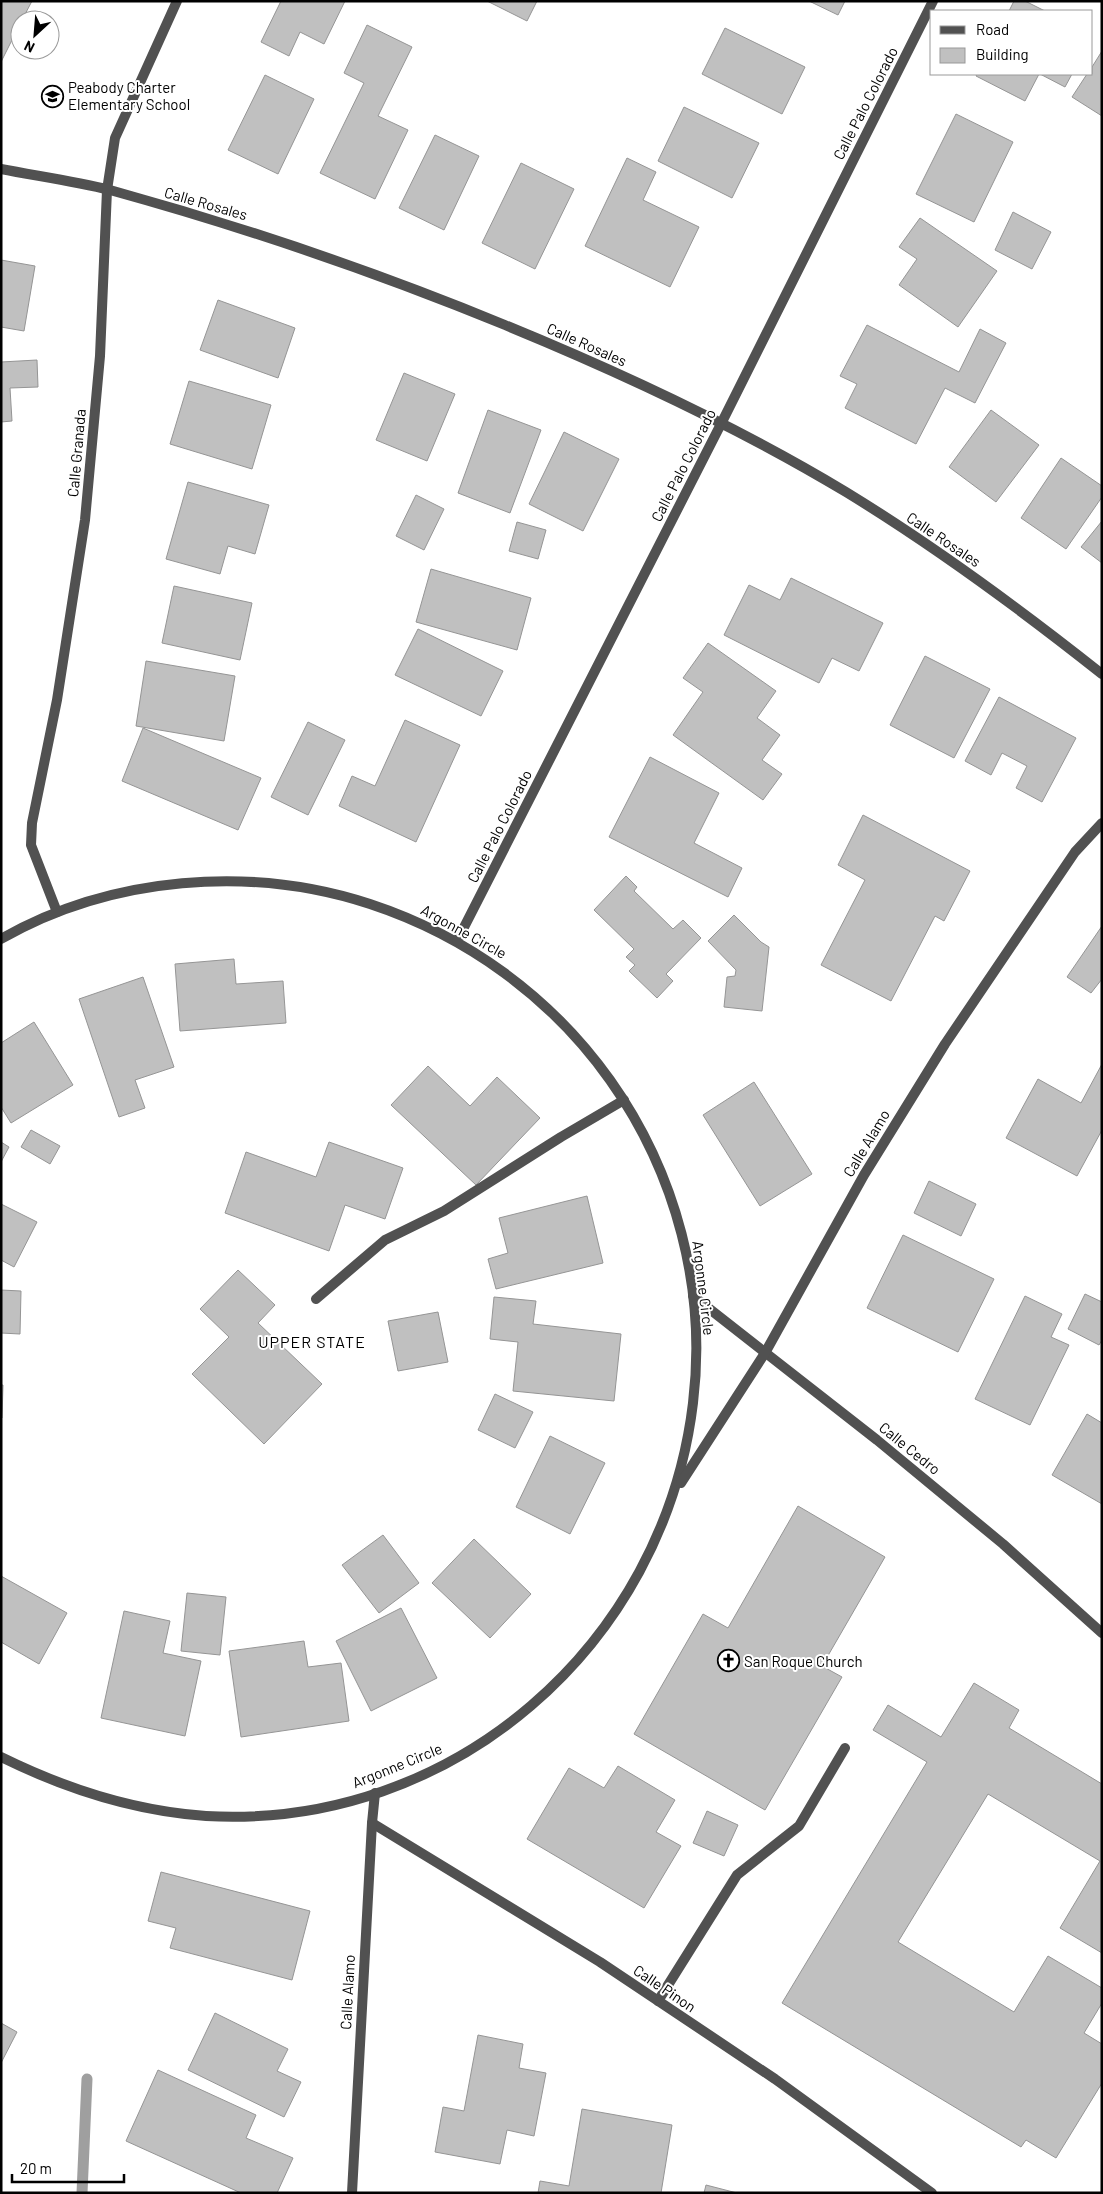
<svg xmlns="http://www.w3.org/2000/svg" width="1103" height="2194" viewBox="0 0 1103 2194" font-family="Barlow,sans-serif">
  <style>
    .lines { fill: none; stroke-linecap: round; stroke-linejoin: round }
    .stream { stroke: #9f9f9f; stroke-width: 11 }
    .building { fill: #c0c0c0; stroke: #959595 }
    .lane { stroke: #515151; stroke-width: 10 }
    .street { stroke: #515151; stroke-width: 10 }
    .labels { text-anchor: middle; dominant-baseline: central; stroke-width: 4; stroke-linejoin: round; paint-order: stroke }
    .poi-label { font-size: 15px; fill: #000; stroke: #fff; text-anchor: start }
    .street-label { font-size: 15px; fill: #000; stroke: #fff }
    .neighbourhood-label { font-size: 16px; letter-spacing: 1px; fill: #000; stroke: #fff }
  </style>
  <rect width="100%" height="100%" fill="#fff"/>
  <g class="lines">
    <polyline class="stream" points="82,2193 87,2079"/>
  </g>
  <g class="building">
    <polygon points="1,1 32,1 22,20 20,20 20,24 1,62"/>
    <polygon points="281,1 345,1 324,44 300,32 289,56 261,42"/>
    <polygon points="487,1 537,1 527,21"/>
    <polygon points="809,1 845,1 838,15"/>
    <polygon points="1014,1 1025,1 1045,11 1009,11"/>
    <polygon points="367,25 412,47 378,116 408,130 375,199 320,173 364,83 344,73"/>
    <polygon points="725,28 805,67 782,114 702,74"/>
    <polygon points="1102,51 1102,116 1072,97 1087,74 1092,74 1092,67"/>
    <polygon points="977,74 1039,74 1025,101 976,76"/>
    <polygon points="1040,74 1072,74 1065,87"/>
    <polygon points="265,75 314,99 278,174 228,150"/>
    <polygon points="684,107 759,143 732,198 658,161"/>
    <polygon points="956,114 1013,142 974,222 916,194"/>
    <polygon points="435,135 479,156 444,230 399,208"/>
    <polygon points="627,158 656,172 643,200 699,227 670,287 585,246"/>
    <polygon points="521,163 574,189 535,269 482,243"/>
    <polygon points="1013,212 1051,232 1032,269 995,250"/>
    <polygon points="920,218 997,271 958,327 899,285 917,259 899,247"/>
    <polygon points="1,260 35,266 24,331 1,327"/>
    <polygon points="218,300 295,328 278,378 200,350"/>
    <polygon points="867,325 959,372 980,329 1006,343 975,403 945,388 916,444 845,408 857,384 840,376"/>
    <polygon points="37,360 38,387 10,388 12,421 1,422 1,362"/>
    <polygon points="404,373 455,394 427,461 376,440"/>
    <polygon points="189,381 271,405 252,469 170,444"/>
    <polygon points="488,410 541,430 510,513 458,493"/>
    <polygon points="991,410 1039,445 996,502 949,467"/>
    <polygon points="564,432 619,459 583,531 529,504"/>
    <polygon points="1061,458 1102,486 1102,497 1066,549 1021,518"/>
    <polygon points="188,482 269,505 255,554 228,546 220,574 166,559"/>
    <polygon points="416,495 444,509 424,550 396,536"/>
    <polygon points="1102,521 1102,563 1081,547"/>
    <polygon points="517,522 546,530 538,559 509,551"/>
    <polygon points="431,569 531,598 517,650 416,622"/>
    <polygon points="791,578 883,623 859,671 832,658 819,683 724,635 749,585 780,600"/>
    <polygon points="174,586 252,603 240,660 162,643"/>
    <polygon points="418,629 503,671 481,716 395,675"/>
    <polygon points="708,643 776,691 757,718 780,735 762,760 782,774 763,800 673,735 703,692 683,678"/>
    <polygon points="925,656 990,689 954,758 890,725"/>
    <polygon points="146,661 235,676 224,741 136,726"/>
    <polygon points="999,697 1076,738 1042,802 1016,788 1027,766 1002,753 991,775 965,761"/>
    <polygon points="405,720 460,745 416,842 339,806 352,776 375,786"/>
    <polygon points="308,722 345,740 308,815 271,797"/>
    <polygon points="143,728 261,778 238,830 122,781"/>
    <polygon points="650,757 719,793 694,843 742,868 728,897 609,837"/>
    <polygon points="863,815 970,871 944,921 935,916 891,1001 821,965 865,880 838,865"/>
    <polygon points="626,876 637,887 634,891 673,929 683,920 701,938 666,974 673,981 657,998 629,971 635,965 626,957 634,949 594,910"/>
    <polygon points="734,915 761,942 769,947 762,1011 724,1007 727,977 735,976 736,970 708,941"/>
    <polygon points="1102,926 1102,979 1091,993 1067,977"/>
    <polygon points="234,959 236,984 283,981 286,1023 180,1031 175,964"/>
    <polygon points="143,977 174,1067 135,1080 145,1108 119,1117 79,999"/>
    <polygon points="34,1022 73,1085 11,1123 1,1107 1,1043"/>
    <polygon points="1102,1064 1102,1130 1077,1176 1006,1138 1038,1079 1081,1103"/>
    <polygon points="428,1066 470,1106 497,1077 540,1118 476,1185 391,1105"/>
    <polygon points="754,1082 812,1174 760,1206 703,1115"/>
    <polygon points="31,1130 60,1146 50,1164 21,1147"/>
    <polygon points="1,1142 9,1147 1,1162"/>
    <polygon points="329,1142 403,1168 385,1219 345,1205 329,1251 225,1213 246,1152 316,1177"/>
    <polygon points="929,1181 976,1204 961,1236 914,1213"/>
    <polygon points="587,1196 603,1263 496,1289 488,1259 508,1253 499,1218"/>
    <polygon points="1,1204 37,1222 14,1267 1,1260"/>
    <polygon points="903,1235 994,1279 958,1352 867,1308"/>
    <polygon points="238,1270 275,1305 258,1323 322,1384 264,1444 192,1374 229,1337 200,1309"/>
    <polygon points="1,1290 21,1291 20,1334 1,1333"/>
    <polygon points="1085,1294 1102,1302 1102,1340 1099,1345 1068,1329"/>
    <polygon points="1025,1296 1062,1314 1051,1337 1069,1345 1030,1425 975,1399"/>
    <polygon points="494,1297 536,1301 533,1324 621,1334 614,1401 513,1391 518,1342 490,1339"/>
    <polygon points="438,1312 448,1362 398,1371 388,1321"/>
    <polygon points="1,1385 3,1385 2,1418 1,1418"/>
    <polygon points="495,1394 533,1412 515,1448 478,1430"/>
    <polygon points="1087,1414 1102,1423 1102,1504 1052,1475"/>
    <polygon points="550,1436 605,1463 570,1534 516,1507"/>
    <polygon points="798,1506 885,1557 822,1666 842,1677 765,1810 634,1734 703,1614 728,1628"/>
    <polygon points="383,1535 419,1583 379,1613 342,1565"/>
    <polygon points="474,1539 531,1594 490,1638 432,1583"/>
    <polygon points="1,1576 67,1613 39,1664 1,1642"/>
    <polygon points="187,1593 226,1597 220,1655 181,1651"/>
    <polygon points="401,1608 437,1678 371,1711 336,1641"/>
    <polygon points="124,1611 170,1621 163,1653 201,1661 185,1736 101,1718"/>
    <polygon points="304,1641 308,1667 341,1663 349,1721 241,1737 229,1651"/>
    <polygon points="974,1683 1019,1710 1009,1728 1102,1784 1102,1953 1060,1928 1100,1861 988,1794 898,1942 1014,2012 1048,1956 1102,1988 1102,2003 1084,2033 1102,2044 1102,2083 1056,2158 1026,2140 1021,2147 782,2003 927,1762 873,1730 888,1705 941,1737"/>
    <polygon points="618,1766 675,1800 656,1832 681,1846 644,1908 527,1839 569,1768 604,1788"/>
    <polygon points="707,1811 738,1825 724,1856 693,1843"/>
    <polygon points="161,1872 310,1911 292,1980 170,1948 176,1928 148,1921"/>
    <polygon points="215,2013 288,2049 277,2071 301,2082 284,2117 188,2070"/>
    <polygon points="1,2023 17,2032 1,2063"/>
    <polygon points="478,2035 523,2044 519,2068 546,2073 534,2136 507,2130 500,2164 435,2152 443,2107 464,2111"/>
    <polygon points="158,2070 256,2115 246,2138 293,2158 277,2193 241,2193 126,2141"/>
    <polygon points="582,2109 672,2125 661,2193 538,2193 540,2181 569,2186"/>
    <polygon points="706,2185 737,2193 704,2193"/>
  </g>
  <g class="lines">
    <g class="lane">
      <polyline points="316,1299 385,1240 444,1211 561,1137 624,1100"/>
      <polyline points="658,2001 737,1875 799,1826 845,1748"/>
    </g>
    <g class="street">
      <path d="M1,169C37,176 74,181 110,190C244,227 376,272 505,325C622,373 738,427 846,492C936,547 1020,609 1102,674"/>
      <polyline points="57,912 31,845 32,823 57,700 85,520 100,356 107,190 115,138 177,1"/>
      <path d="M1,939C111,876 251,865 370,904C467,936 551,997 610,1080C676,1173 707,1289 693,1403C664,1645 453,1830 206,1816C133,1811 66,1789 1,1757"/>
      <polyline points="457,941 722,422 933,1"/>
      <polyline points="693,1296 877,1440 1003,1544 1102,1633"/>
      <polyline points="681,1483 765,1353 864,1175 945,1044 1075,852 1102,823"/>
      <polyline points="372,1823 600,1962 775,2079 932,2193"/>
      <polyline points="352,2193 372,1823 375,1793"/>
    </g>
  </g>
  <defs>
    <symbol id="school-ring" viewBox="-11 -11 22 22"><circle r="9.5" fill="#fff" stroke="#000" stroke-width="1.5"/><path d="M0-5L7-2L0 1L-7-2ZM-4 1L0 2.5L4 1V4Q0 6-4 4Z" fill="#000"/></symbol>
    <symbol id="church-ring" viewBox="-11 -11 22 22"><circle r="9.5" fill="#fff" stroke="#000" stroke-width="1.5"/><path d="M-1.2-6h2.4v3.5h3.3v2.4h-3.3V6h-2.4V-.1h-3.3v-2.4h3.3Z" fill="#000"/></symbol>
  </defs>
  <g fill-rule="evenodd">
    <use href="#school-ring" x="40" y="84" width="25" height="25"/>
    <use href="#church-ring" x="716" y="1648" width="25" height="25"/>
  </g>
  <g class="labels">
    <g class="poi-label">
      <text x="68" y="87">Peabody Charter<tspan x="68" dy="17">Elementary School</tspan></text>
      <text x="744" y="1661">San Roque Church</text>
    </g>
    <g class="street-label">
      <text transform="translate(865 103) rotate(-63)">Calle Palo Colorado</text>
      <text transform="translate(206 203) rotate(16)">Calle Rosales</text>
      <text transform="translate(587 344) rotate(24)">Calle Rosales</text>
      <text transform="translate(76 453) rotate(-85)">Calle Granada</text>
      <text transform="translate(683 465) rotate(-63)">Calle Palo Colorado</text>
      <text transform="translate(944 539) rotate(34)">Calle Rosales</text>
      <text transform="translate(499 826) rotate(-63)">Calle Palo Colorado</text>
      <text transform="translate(464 931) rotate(29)">Argonne Circle</text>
      <text transform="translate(866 1143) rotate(-59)">Calle Alamo</text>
      <text transform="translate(704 1288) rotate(83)">Argonne Circle</text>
      <text transform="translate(910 1448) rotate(39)">Calle Cedro</text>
      <text transform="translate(397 1765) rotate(-22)">Argonne Circle</text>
      <text transform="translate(665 1988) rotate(34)">Calle Pinon</text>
      <text transform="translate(347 1992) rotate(-87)">Calle Alamo</text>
    </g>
    <g class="neighbourhood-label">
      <text x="312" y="1341">UPPER STATE</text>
    </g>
  </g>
  <rect width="1103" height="2194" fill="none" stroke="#000000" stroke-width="5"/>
  <rect x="930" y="10" width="162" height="65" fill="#ffffff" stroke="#999999"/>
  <rect x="940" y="26" width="25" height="8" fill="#515151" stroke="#999999"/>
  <text x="976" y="35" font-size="15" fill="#000000">Road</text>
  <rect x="940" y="48" width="25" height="15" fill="#c0c0c0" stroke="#999999"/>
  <text x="976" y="60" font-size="15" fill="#000000">Building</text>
  <g transform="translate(35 35) rotate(206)"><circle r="24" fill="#ffffff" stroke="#999999"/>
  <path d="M0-4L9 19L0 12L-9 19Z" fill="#000000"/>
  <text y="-8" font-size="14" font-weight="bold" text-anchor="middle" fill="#000000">N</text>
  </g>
  <path d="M12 2174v8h112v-8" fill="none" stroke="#000000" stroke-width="2.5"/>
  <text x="20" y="2174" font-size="15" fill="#000000" stroke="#ffffff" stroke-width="4" paint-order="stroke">20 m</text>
</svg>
